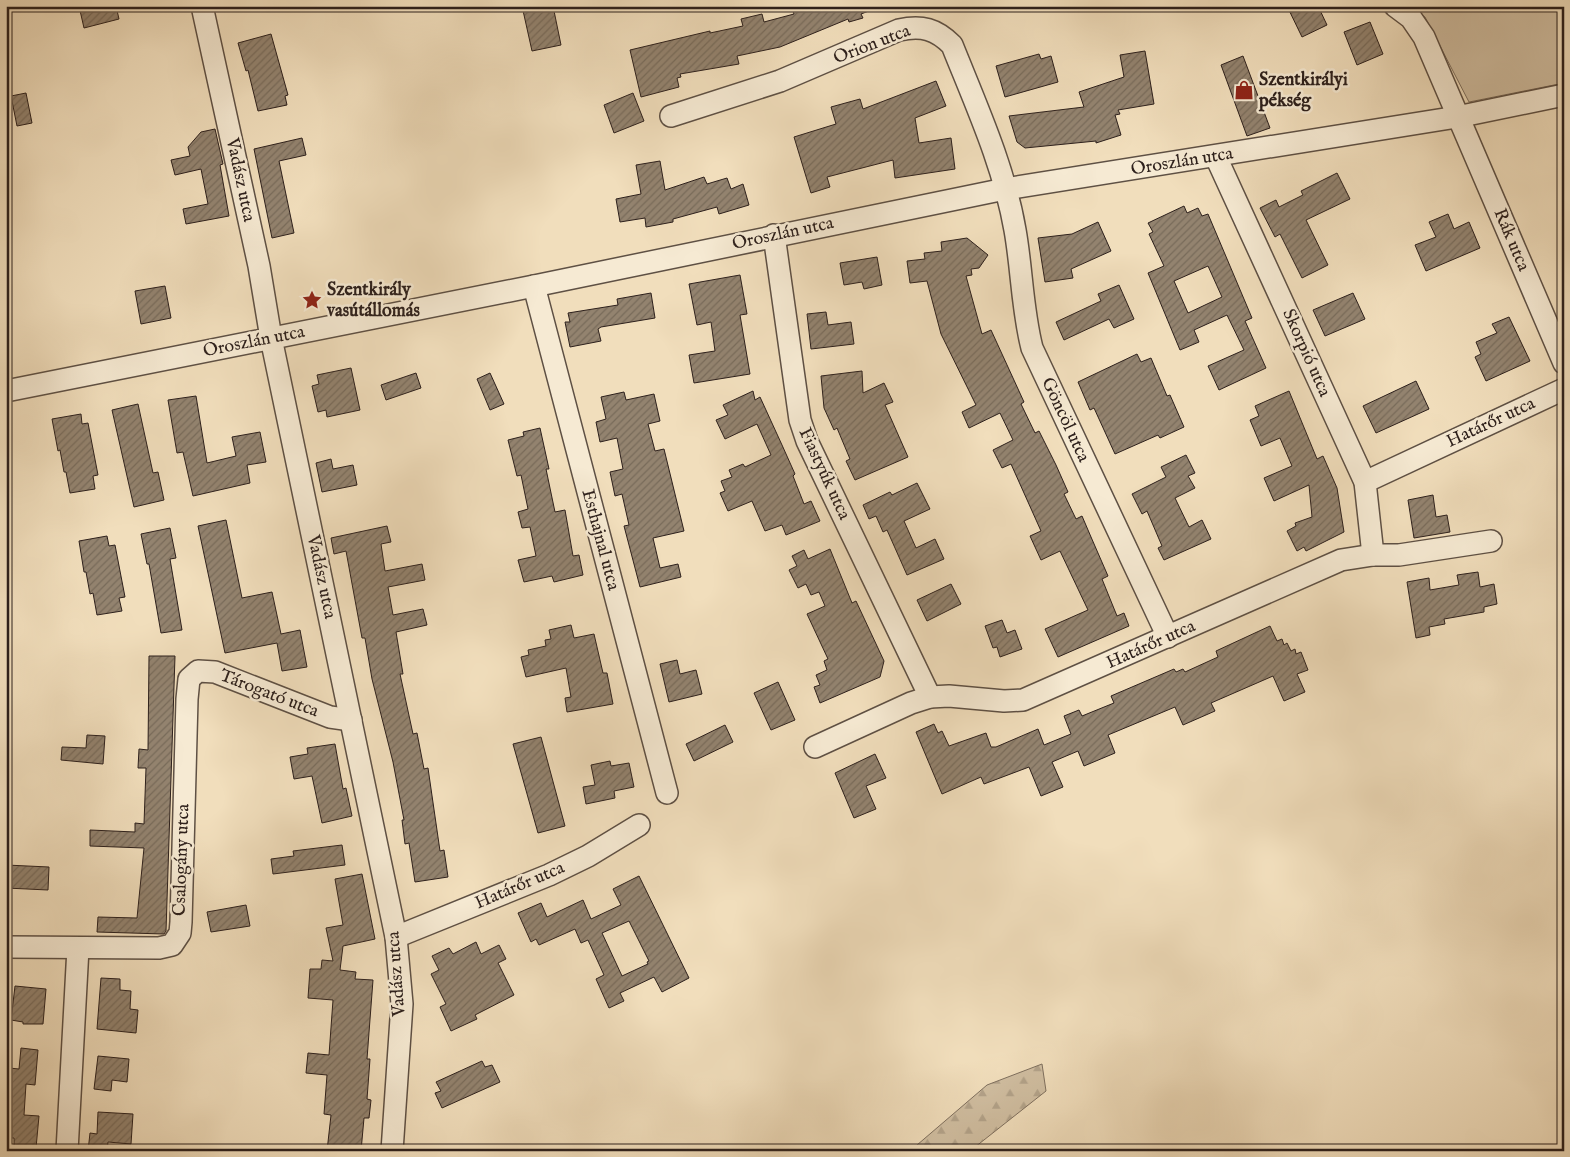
<svg xmlns="http://www.w3.org/2000/svg" width="1570" height="1157" viewBox="0 0 1570 1157" font-family="'IM FELL English',serif">
  <style>
    .forest { fill: url(#forest-firs); stroke: #7e6f5e }
    .garden { fill: #d0bea1; stroke: #7e6f5e }
    .building { fill: url(#building-hatch); stroke: #2d201c; fill-rule: evenodd }
    .lines { fill: none; stroke-linecap: round; stroke-linejoin: round }
    .minor-casing { stroke: #5e5044; stroke-width: 24 }
    .minor { stroke: #f6ead3; stroke-width: 21 }
    .labels { text-anchor: middle; dominant-baseline: central; stroke-width: 5; stroke-linejoin: round; paint-order: stroke }
    .street-label { font-size: 18px; fill: #2d201c; stroke: #f6ead3 }
    .poi-label { font-size: 18px; font-weight: bold; fill: #2d201c; stroke: #f6ead3; text-anchor: start }
  </style>
  <defs>
    <pattern id="forest-firs" width="22" height="20" patternUnits="userSpaceOnUse" patternTransform="scale(1.25)"><rect width="22" height="20" fill="#d0bea1"/><path d="M5 1l3.5 6h-7zM16 11l3.5 6h-7z" fill="#b3a38a"/></pattern>
    <pattern id="building-hatch" width="6" height="6" patternUnits="userSpaceOnUse" patternTransform="scale(1.25)"><rect width="6" height="6" fill="#93836f"/><path d="M-1 1l2-2M0 6l6-6M5 7l2-2" fill="none" stroke="#786b5a"/></pattern>
  </defs>
  <rect width="100%" height="100%" fill="#f1debc"/>
  <filter id="stains"><feTurbulence type="fractalNoise" baseFrequency=".004" numOctaves="4"/><feColorMatrix values="0 0 0 0 .2 0 0 0 0 .09 0 0 0 0 .02 0 0 0 .5 -.17"/></filter>
  <radialGradient id="worn" r=".72"><stop offset=".6" stop-color="#630" stop-opacity="0"/><stop offset="1" stop-color="#630" stop-opacity=".3"/></radialGradient>
  <polygon class="forest" points="1042,1064 1046,1091 970,1151 910,1151 987,1085"/>
  <polygon class="garden" points="1410,6 1564,6 1564,83 1469,102 1425,17"/>
  <g class="building">
    <polygon points="79,6 116,6 119,19 84,28"/>
    <polygon points="522,6 553,6 561,45 532,51"/>
    <polygon points="791,6 879,7 861,14 863,18 849,22 848,19 780,47 737,56 739,64 680,74 681,77 677,78 679,87 641,97 630,50 710,31 710,33 743,26 741,19 762,14 764,22 794,14"/>
    <polygon points="1287,6 1318,6 1327,25 1302,37"/>
    <polygon points="1370,22 1383,54 1357,65 1344,32"/>
    <polygon points="271,34 288,95 285,96 287,105 258,111 248,70 246,71 238,43"/>
    <polygon points="1145,51 1154,104 1118,110 1120,114 1115,115 1121,135 1096,143 1096,141 1025,148 1017,142 1009,116 1084,107 1079,92 1124,77 1120,55"/>
    <polygon points="1039,54 1041,59 1051,56 1058,82 1005,97 996,66"/>
    <polygon points="1243,56 1270,128 1247,136 1221,65"/>
    <polygon points="936,81 946,106 915,118 919,143 951,138 955,169 895,178 893,160 827,177 830,187 811,193 794,137 836,124 831,107 860,99 863,109"/>
    <polygon points="26,93 32,123 17,126 11,96"/>
    <polygon points="633,93 644,121 614,133 604,105"/>
    <polygon points="215,129 223,164 220,165 229,216 186,224 183,209 208,204 201,169 175,175 171,160 190,156 188,147 201,132"/>
    <polygon points="302,138 306,155 279,161 294,233 272,238 254,149"/>
    <polygon points="660,161 665,190 704,177 707,184 727,178 731,189 743,184 749,205 719,214 717,207 673,219 673,222 646,227 645,218 620,222 616,199 641,194 636,165"/>
    <polygon points="1337,173 1350,199 1306,220 1328,265 1302,278 1280,234 1275,237 1260,208 1276,200 1279,207 1303,195 1301,191"/>
    <path d="M1184,206L1187,213L1198,208L1202,216L1208,214L1252,318L1245,321L1266,368L1219,390L1208,366L1244,350L1227,315L1194,330L1199,342L1180,350L1148,273L1164,266L1149,234L1153,232L1148,223ZM1208,266L1222,297L1188,313L1174,281Z"/>
    <polygon points="1448,214 1454,229 1469,222 1480,248 1426,271 1415,245 1436,237 1429,222"/>
    <polygon points="1098,222 1111,251 1071,269 1073,278 1045,282 1038,238 1072,234"/>
    <polygon points="967,238 988,255 979,268 971,269 972,275 966,276 982,334 991,330 1024,402 1021,404 1035,433 1039,431 1056,465 1068,492 1064,494 1076,519 1082,516 1091,537 1108,576 1102,579 1117,616 1124,613 1129,626 1058,657 1045,629 1088,610 1060,551 1041,560 1030,536 1041,531 1011,464 1002,468 993,450 1013,440 1000,413 969,428 962,412 976,405 941,334 927,281 910,283 907,261 925,259 924,253 942,251 941,242"/>
    <polygon points="877,257 882,285 864,289 862,282 844,285 840,263"/>
    <polygon points="740,275 747,314 740,315 750,374 694,383 689,355 715,351 711,322 697,325 689,284"/>
    <polygon points="1119,285 1134,319 1114,328 1109,319 1064,340 1056,322 1101,301 1098,294"/>
    <polygon points="165,286 171,318 141,324 135,291"/>
    <polygon points="651,293 655,318 601,327 598,329 601,341 570,347 565,322 570,322 568,313 618,305 617,299"/>
    <polygon points="1353,293 1365,319 1325,336 1313,310"/>
    <polygon points="826,312 828,325 851,322 854,344 811,349 807,314"/>
    <polygon points="1509,317 1530,361 1486,381 1475,357 1481,354 1476,342 1497,333 1492,324"/>
    <polygon points="1137,354 1141,362 1151,358 1167,396 1170,395 1184,427 1160,438 1158,435 1115,454 1094,408 1090,410 1078,382"/>
    <polygon points="351,368 360,410 327,417 326,410 318,412 312,386 319,384 317,375"/>
    <polygon points="862,371 863,393 884,383 893,402 885,405 908,457 855,480 846,461 850,459 837,428 834,430 824,408 821,376"/>
    <polygon points="416,373 421,388 386,400 381,385"/>
    <polygon points="490,373 504,404 490,410 477,379"/>
    <polygon points="1416,381 1429,409 1376,433 1363,406"/>
    <polygon points="753,391 755,400 760,397 782,445 795,474 793,476 804,504 811,501 820,521 786,535 782,525 765,531 752,501 728,511 720,493 725,491 721,481 732,477 729,470 743,464 745,467 771,455 757,424 725,439 716,420 728,415 723,405"/>
    <polygon points="1289,391 1317,459 1323,456 1337,488 1344,532 1306,551 1304,547 1297,551 1287,531 1296,526 1295,523 1312,517 1309,485 1274,501 1264,478 1292,466 1280,438 1261,446 1250,420 1259,416 1255,406"/>
    <polygon points="624,392 626,400 654,394 660,421 648,424 655,451 664,449 684,531 653,538 660,568 678,564 681,577 640,587 624,526 629,525 622,494 615,496 610,472 623,469 617,438 600,442 596,422 606,419 601,397"/>
    <polygon points="196,396 207,463 236,456 232,437 260,432 266,462 247,465 250,483 193,496 183,452 177,453 168,400"/>
    <polygon points="138,404 153,473 158,472 164,500 134,507 112,410"/>
    <polygon points="81,414 82,424 88,423 98,475 93,476 95,489 70,493 66,472 64,472 60,450 58,451 52,419"/>
    <polygon points="540,428 549,469 546,469 555,512 565,510 573,556 579,555 583,575 554,582 552,576 524,582 518,560 536,556 530,527 522,528 518,512 528,509 521,475 517,476 508,440 524,436 523,432"/>
    <polygon points="1186,455 1195,473 1188,476 1195,488 1175,498 1189,527 1202,520 1211,539 1164,560 1158,548 1162,546 1147,511 1142,514 1132,494 1166,477 1161,467"/>
    <polygon points="331,459 333,469 353,465 357,485 322,492 316,463"/>
    <polygon points="917,483 930,509 904,521 916,548 935,539 944,559 907,575 887,530 883,532 876,516 869,519 863,505 890,492 892,495"/>
    <polygon points="1433,495 1436,517 1447,515 1450,532 1414,538 1408,500"/>
    <polygon points="226,520 242,598 272,592 281,634 300,630 307,667 282,671 277,643 225,653 198,526"/>
    <polygon points="387,526 391,542 381,544 385,571 422,564 425,580 388,587 393,615 423,609 427,625 396,632 403,674 400,674 413,734 417,733 424,769 428,768 440,851 444,850 448,877 415,882 409,843 405,844 402,820 404,820 393,762 372,679 365,638 362,638 346,551 334,554 331,538"/>
    <polygon points="170,528 176,558 170,559 182,630 161,633 149,564 147,564 141,534"/>
    <polygon points="107,536 109,546 115,545 125,597 119,598 122,611 97,615 93,593 90,594 86,572 84,572 79,541"/>
    <polygon points="830,549 852,603 856,601 884,661 880,677 820,703 814,687 820,685 816,675 827,670 824,661 828,659 807,614 825,606 819,592 811,595 806,584 798,588 789,570 797,566 792,556 804,550 808,559"/>
    <polygon points="1478,572 1480,587 1494,584 1497,604 1484,607 1484,612 1444,619 1445,624 1429,627 1430,635 1416,638 1407,582 1429,578 1430,590 1459,585 1457,575"/>
    <polygon points="951,584 961,604 927,621 917,600"/>
    <polygon points="1002,620 1007,633 1015,630 1022,649 1000,657 997,647 993,648 985,626"/>
    <polygon points="571,625 574,638 594,634 603,673 607,673 613,704 567,712 565,698 571,697 566,668 526,677 521,657 529,655 528,650 546,646 545,640 551,639 549,630"/>
    <polygon points="1270,626 1277,641 1282,639 1284,645 1287,643 1291,651 1295,649 1296,654 1301,652 1308,670 1297,674 1305,692 1284,701 1273,676 1211,703 1215,711 1183,725 1175,707 1108,735 1115,753 1084,766 1078,751 1052,762 1063,787 1041,796 1029,767 984,784 981,777 942,794 916,732 934,724 938,733 942,731 949,746 986,733 991,747 996,747 1038,729 1044,745 1071,734 1064,716 1079,710 1082,716 1114,703 1111,696 1174,669 1176,672 1183,669 1185,672 1218,657 1216,651"/>
    <polygon points="149,656 175,656 166,931 164,934 97,932 98,917 137,918 144,848 90,846 90,830 135,832 135,823 144,824 146,768 138,768 139,749 148,750"/>
    <polygon points="677,660 680,674 696,670 702,694 669,702 660,664"/>
    <polygon points="778,682 795,720 771,730 754,693"/>
    <polygon points="725,725 733,742 694,761 686,744"/>
    <polygon points="87,735 105,736 103,764 61,760 62,747 86,748"/>
    <polygon points="541,737 565,826 538,833 513,744"/>
    <polygon points="335,744 343,789 346,788 352,816 322,823 312,776 294,779 290,757 308,754 307,748"/>
    <polygon points="875,754 886,778 866,786 876,809 854,818 835,773"/>
    <polygon points="610,761 611,766 629,763 634,787 614,791 615,798 586,804 583,787 595,785 591,765"/>
    <polygon points="342,845 345,865 273,874 271,859 294,856 293,851"/>
    <polygon points="6,865 49,867 48,890 6,888"/>
    <polygon points="362,874 375,939 343,946 340,970 356,972 355,979 373,980 367,1059 370,1059 367,1099 371,1100 369,1118 364,1118 361,1151 327,1151 331,1115 324,1114 327,1075 306,1073 308,1053 329,1055 333,1000 308,998 310,969 321,969 322,960 333,961 326,928 343,925 335,879"/>
    <path d="M639,876L689,978L662,992L654,977L620,993L624,1001L609,1008L596,979L604,975L588,940L581,943L575,929L539,945L536,939L531,942L518,913L541,903L547,917L583,900L591,919L621,905L613,889ZM629,921L649,961L647,962L648,964L622,976L602,933Z"/>
    <polygon points="246,905 250,926 211,932 207,912"/>
    <polygon points="476,942 481,954 499,945 506,959 498,963 514,995 475,1015 477,1019 451,1031 440,1007 446,1004 431,974 439,970 432,956 449,948 453,954"/>
    <polygon points="101,978 120,979 120,990 131,991 130,1009 138,1010 136,1033 97,1029"/>
    <polygon points="15,986 46,989 43,1024 23,1024 23,1022 11,1020"/>
    <polygon points="21,1048 38,1050 35,1085 26,1084 24,1115 39,1116 36,1148 14,1146 14,1138 6,1138 9,1068 19,1069"/>
    <polygon points="98,1056 129,1059 127,1082 112,1080 111,1091 94,1089"/>
    <polygon points="482,1061 485,1067 492,1065 500,1082 442,1108 435,1093 441,1091 436,1082"/>
    <polygon points="98,1112 133,1114 131,1144 108,1142 107,1151 88,1151 90,1133 97,1134"/>
  </g>
  <g class="lines">
    <defs>
      <g id="minor">
        <polyline points="202,6 259,266 271,338 396,937 402,1004 392,1151"/>
        <polyline points="1395,6 1411,18 1424,37 1564,363"/>
        <path d="M671,116L780,81L899,30C922,25 936,29 952,45C976,105 1004,166 1015,230C1022,269 1022,309 1032,348L1168,637"/>
        <polyline points="1216,157 1365,482 1373,555"/>
        <polyline points="774,235 800,420 807,441 930,697"/>
        <polyline points="534,286 667,793"/>
        <polyline points="6,391 534,286 1005,189 1457,117 1564,95"/>
        <polyline points="1365,482 1564,389"/>
        <polyline points="815,747 911,703 930,697 949,696 1004,701 1023,700 1341,560 1373,555 1399,555 1491,541"/>
        <polyline points="396,937 549,875 588,856 639,825"/>
        <polyline points="6,947 159,948 172,945 180,933 181,922 187,699 189,679 198,671 215,672 330,717 351,720"/>
        <polyline points="67,1151 78,948"/>
      </g>
    </defs>
    <use href="#minor" class="minor-casing"/>
    <use href="#minor" class="minor"/>
  </g>
  <defs>
    <symbol id="shop-bare" viewBox="-9 -9 18 18"><path d="M-5-2.5h2.3a2.7 3.5 0 0 1 5.4 0H5L5.5 6h-11ZM-1.5-2.5h3a1.5 2.3 0 0 0-3 0Z" fill="#8f2418" stroke="#f6ead3" stroke-width="2.5" paint-order="stroke"/></symbol>
    <symbol id="sight-bare" viewBox="-9 -9 18 18"><path d="M0-6L1.8-2.2L6-1.7L2.9 1.2L3.7 5.4L0 3.3L-3.7 5.4L-2.9 1.2L-6-1.7L-1.8-2.2Z" fill="#8f2418" stroke="#f6ead3" stroke-width="2.5" paint-order="stroke"/></symbol>
  </defs>
  <g fill-rule="evenodd">
    <use href="#shop-bare" x="1230" y="76" width="28" height="28"/>
    <use href="#sight-bare" x="298" y="286" width="28" height="28"/>
  </g>
  <g class="labels">
    <g class="street-label">
      <text transform="translate(872 45) rotate(-21)">Orion utca</text>
      <text transform="translate(1182 162) rotate(-9)">Oroszlán utca</text>
      <text transform="translate(240 180) rotate(78)">Vadász utca</text>
      <text transform="translate(783 234) rotate(-12)">Oroszlán utca</text>
      <text transform="translate(1511 240) rotate(67)">Rák utca</text>
      <text transform="translate(254 342) rotate(-11)">Oroszlán utca</text>
      <text transform="translate(1306 353) rotate(66)">Skorpió utca</text>
      <text transform="translate(1065 420) rotate(65)">Göncöl utca</text>
      <text transform="translate(1491 423) rotate(-25)">Határőr utca</text>
      <text transform="translate(824 474) rotate(65)">Fiastyúk utca</text>
      <text transform="translate(600 540) rotate(75)">Esthajnal utca</text>
      <text transform="translate(321 577) rotate(78)">Vadász utca</text>
      <text transform="translate(1151 645) rotate(-24)">Határőr utca</text>
      <text transform="translate(269 694) rotate(21)">Tárogató utca</text>
      <text transform="translate(182 860) rotate(-88)">Csalogány utca</text>
      <text transform="translate(520 886) rotate(-23)">Határőr utca</text>
      <text transform="translate(397 974) rotate(-94)">Vadász utca</text>
    </g>
    <g class="poi-label">
      <text x="1259" y="80">Szentkirályi<tspan x="1259" dy="21">pékség</tspan></text>
      <text x="327" y="290">Szentkirály<tspan x="327" dy="21">vasútállomás</tspan></text>
    </g>
  </g>
  <rect width="1570" height="1157" fill="none" stroke="#f1debc" stroke-width="25"/>
  <rect x="8" y="8" width="1555" height="1142" fill="none" stroke="#2d201c" stroke-width="2.5"/>
  <rect x="12" y="12" width="1545" height="1132" fill="none" stroke="#2d201c"/>
  <rect width="100%" height="100%" filter="url(#stains)"/>
  <rect width="100%" height="100%" fill="url(#worn)"/>
</svg>
